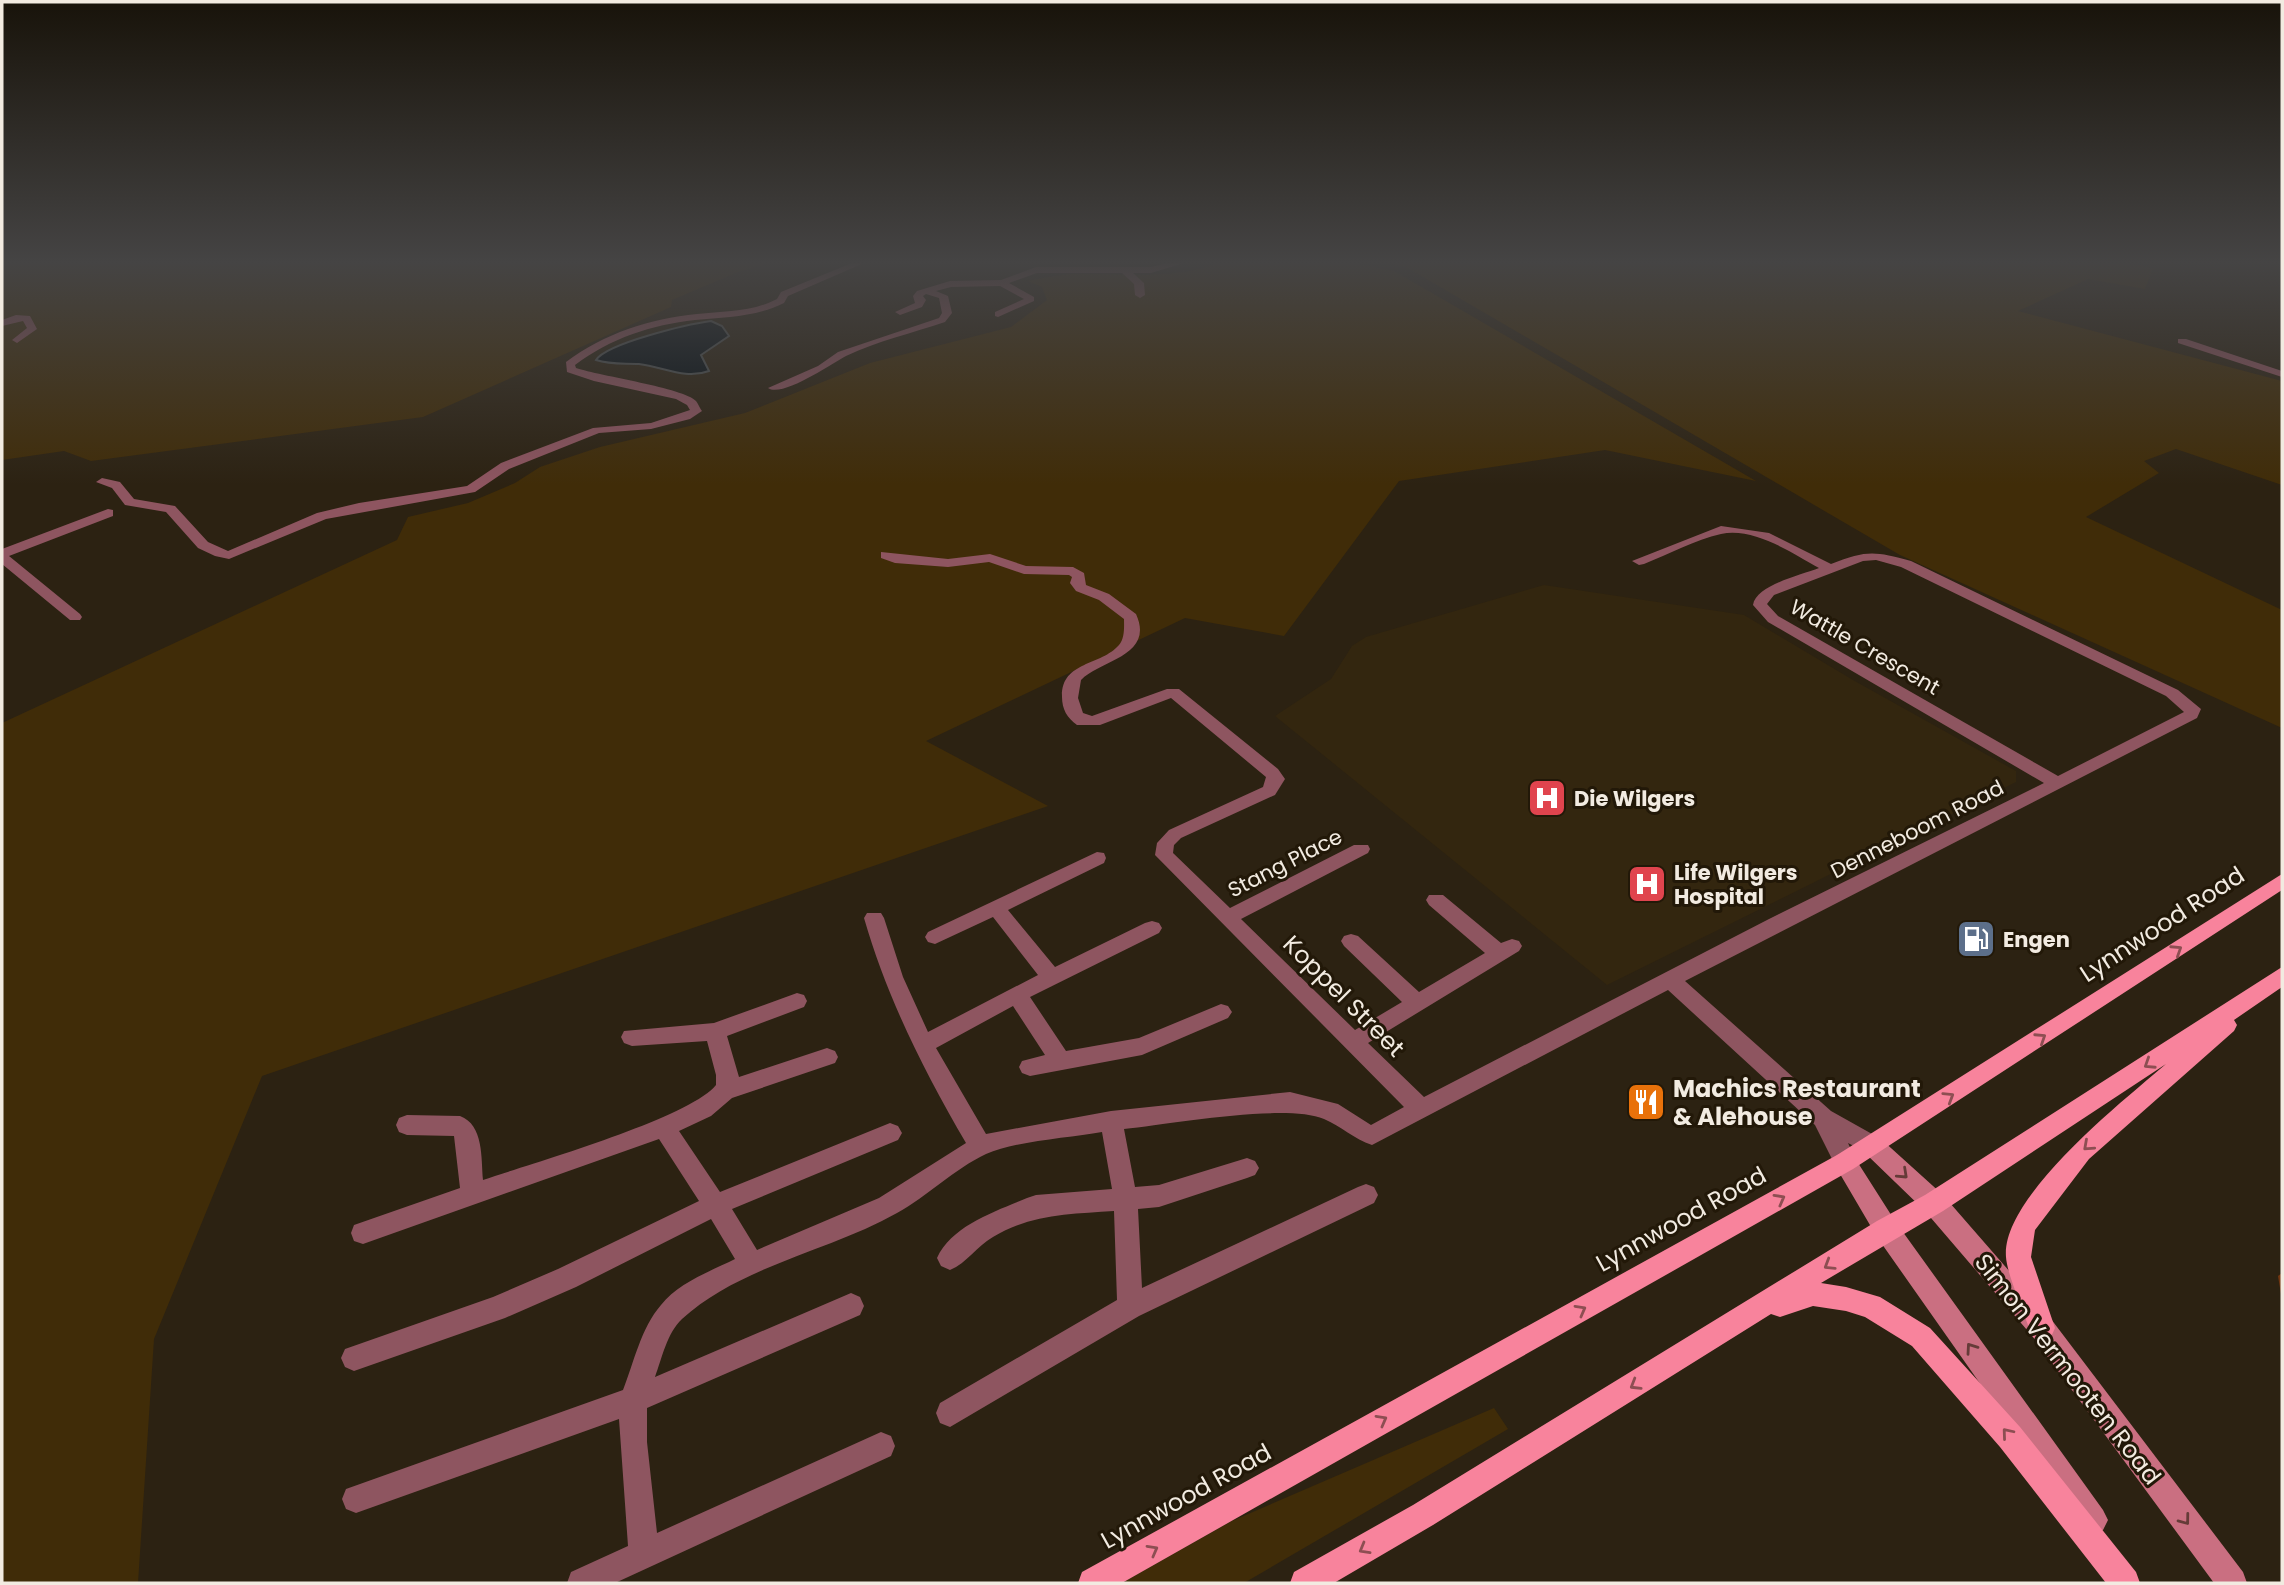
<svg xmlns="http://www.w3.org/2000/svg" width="2284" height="1585" viewBox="0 0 2284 1585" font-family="Poppins,sans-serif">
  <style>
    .built { fill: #33260f }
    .green { fill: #402c08 }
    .water { fill: #040e15; stroke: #4b5052; stroke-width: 2 }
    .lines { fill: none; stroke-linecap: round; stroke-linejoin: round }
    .street { fill: #8e5560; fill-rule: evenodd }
    .secondary { fill: #ca6f81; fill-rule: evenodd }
    .primary { fill: #f8839c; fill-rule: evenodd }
    .wall { fill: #723610 }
    .oneway { stroke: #8d4e52 }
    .oneway2 { stroke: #653b38 }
    .labels { text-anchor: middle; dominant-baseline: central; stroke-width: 6; stroke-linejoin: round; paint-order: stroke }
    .street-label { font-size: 21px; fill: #f2ebe1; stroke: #221808 }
    .poi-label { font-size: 21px; font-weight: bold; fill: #f2ebe1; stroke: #221808; text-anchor: start }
    .near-street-label { font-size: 24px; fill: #f2ebe1; stroke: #221808 }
    .near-poi-label { font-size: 24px; font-weight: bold; fill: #f2ebe1; stroke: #221808; text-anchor: start }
  </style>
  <rect width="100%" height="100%" fill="#2c2212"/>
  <polygon class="built" points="1544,585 1744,615 1853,680 2016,771 2016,782 1607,985 1275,716 1331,679 1352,646 1366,637"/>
  <g class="green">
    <polygon points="2,263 770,263 738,272 672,300 671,307 423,417 91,461 64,451 2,460"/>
    <path d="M1217,263H1354L1394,271L1756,481L1605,450L1399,481L1284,636L1185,618L926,741L1048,806L262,1076L154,1339L138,1583H2V723L397,540L408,517L468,503L515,483L540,467L600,447L745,413L870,363L1011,327L1047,300L1042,287L1028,281C1044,278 1061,274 1077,274C1120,274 1177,280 1217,263Z"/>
    <polygon points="1388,263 2124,263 2153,268 2145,289 2088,279 2018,311 2282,381 2282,485 2176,449 2144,461 2159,473 2086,517 2282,610 2282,728 1900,555 1406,267"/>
    <polygon points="1494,1408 1508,1429 1244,1583 1122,1583 1232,1521"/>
  </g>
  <path class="water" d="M711,321L722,326L729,336L701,355L709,371C685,380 664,367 639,364C624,363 611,365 596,360C607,343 689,324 711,321Z"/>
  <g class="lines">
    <g class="street">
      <path d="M852,263H864L788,296L784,303C756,317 726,317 695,320C651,325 611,338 575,365L576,368C600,376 684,388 696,401C697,402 701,410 702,411L690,419L651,429L599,433L509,469L475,492L326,519L229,559L215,556L198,548L166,512L125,505L112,488L96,482L102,478L120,482L134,499L175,506L208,542L228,551L317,513L359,503L467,486L501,463L593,428L651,423L690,410L687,405L676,399L594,381L567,372L566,362C605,333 649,319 697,314C725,311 752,312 777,299L781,292Z"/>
      <path d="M1168,263H1184L1151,273H1133L1144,283L1145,295L1140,298L1135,295L1134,284L1122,273H1037L1009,283L1034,297V301L998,317L995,316V312L1024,299L1000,286L951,287L936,291L948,296L952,313L945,322C913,333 877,341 846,356C831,364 782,398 768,388L818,366L838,352L939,318L942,313L939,298L926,294L923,296L926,300L922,307L900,315L895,312L915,303L913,296L917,291L950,281L1001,280L1036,267H1151Z"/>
      <polygon points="16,315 30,316 37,329 17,343 12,340 27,328 23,321 2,326 2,320"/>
      <polygon points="2178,339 2186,339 2282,371 2282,377 2178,343"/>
      <polygon points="108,509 113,510 113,516 9,556 80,614 82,617 80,620 70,620 2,564 2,549"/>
      <path d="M1721,526L1769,533L1831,564C1867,550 1874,551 1911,561L2178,690L2201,709L2197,718L1685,981L1831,1111L1881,1139L1885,1146L1881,1153L1873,1156L1848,1143L1857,1162L1853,1169L1845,1172L1837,1169L1815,1125L1668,990L1372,1145C1354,1139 1341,1126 1324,1119C1285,1103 1171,1124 1124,1129L1135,1187L1159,1185L1247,1158L1255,1161L1259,1168L1255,1175L1247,1178L1159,1207L1138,1209L1142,1288L1358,1187L1366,1184L1374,1187L1378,1195L1374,1203L1139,1316L950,1427L940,1423L936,1413L940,1403L1117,1300L1114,1211C1071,1214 1031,1214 993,1237C977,1246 967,1263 950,1270L941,1266L937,1258C952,1225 997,1211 1027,1198L1036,1195L1112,1189L1102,1132C1069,1138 1015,1141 986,1154C954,1169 928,1196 897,1213C830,1251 740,1266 682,1319C667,1333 662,1358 655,1377L851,1293L860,1297L864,1306L860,1315L647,1408V1442L657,1533L881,1432L891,1436L895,1446L891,1456L615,1583H567L571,1572L628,1546L619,1419L356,1513L346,1509L342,1499L346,1489L623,1390C634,1362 641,1328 661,1305C678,1283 711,1271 735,1259L711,1219L576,1287L505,1318L354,1371L345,1367L341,1358L345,1349L493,1297L558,1269L699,1201L659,1139L363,1244L354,1241L351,1233L354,1225L460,1188L454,1136L407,1135L399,1132L396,1125L399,1118L407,1115L460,1116C484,1125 481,1158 483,1180C530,1164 690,1118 716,1085V1075L707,1041L632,1046L624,1043L621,1037L624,1031L714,1023L797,993L804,995L807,1001L804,1007L727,1036L739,1077L827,1048L835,1051L838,1057L835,1063L732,1098L711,1116L679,1131L720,1192L890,1123L898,1126L902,1133L898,1140L732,1209L757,1250L879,1198L966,1143C924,1071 887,998 864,918L867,913H881L884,918L903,977L928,1032L1038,975L993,917L935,944L928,942L925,937L928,932L1097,852L1104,853L1106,858L1104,863L1008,910L1055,967L1145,923L1152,921L1159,923L1162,928L1159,933L1030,997L1066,1051L1139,1038L1221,1004L1228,1006L1232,1012L1228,1018L1142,1055L1030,1076L1022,1073L1019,1067L1022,1061L1045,1055L1013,1006L936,1048L986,1134L1111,1111L1290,1092L1338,1104L1371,1125L1404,1107L1155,855L1157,843L1169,830L1263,787L1266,777L1171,698L1100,725H1077C1067,718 1062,709 1062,697C1061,661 1101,666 1119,645C1125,638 1124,627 1124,619L1099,600L1076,591L1070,583L1072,577L1069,575L1024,574L989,562L948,567L895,563L881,558V552L948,559L990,554L1026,566L1073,567L1084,573L1086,585L1109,594L1136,614C1155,656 1101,660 1081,680L1078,698L1083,713L1092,716L1167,689H1179L1278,769L1285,779L1275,795L1181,838L1174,845L1173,853L1230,908L1354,845H1368L1370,849L1368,853L1241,919L1355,1030L1402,1002L1344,946L1341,941L1344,936L1351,934L1358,936L1419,992L1485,953L1429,905L1426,900L1429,895H1443L1501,943L1512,939L1519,941L1522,946L1519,951L1368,1043L1424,1097L1769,919L2044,783L1768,622L1753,605C1756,585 1801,575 1819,568C1792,553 1754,527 1721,534C1695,540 1669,554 1644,564L1639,565L1632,561ZM1876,560L1901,567L2166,696L2184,712L2058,776L1778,616L1767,604L1774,595L1863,561Z"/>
    </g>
    <g class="secondary">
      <polygon points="1873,1136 1881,1139 1943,1195 2051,1319 2243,1572 2247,1583 2214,1583 2033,1337 1925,1211 1865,1153 1861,1146 1865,1139"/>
      <polygon points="1845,1152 1853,1155 1895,1221 2103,1510 2108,1520 2103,1530 2093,1535 2083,1530 1877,1237 1833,1162 1837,1155"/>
    </g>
    <g class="primary">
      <polygon points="2282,874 2282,890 1853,1169 1122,1583 1078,1583 1082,1572 1837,1155"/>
      <path d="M2282,967V987L2234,1020L2237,1025L2234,1031L2089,1159L2035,1230L2031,1257L2055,1328L2051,1337L2042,1341L2033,1337L2029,1328C2023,1310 2007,1274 2006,1257C2001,1197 2123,1101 2166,1064L1943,1211L1821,1283L1846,1287L1880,1297L1930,1328L2020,1427L2136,1572L2140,1583H2106L2000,1447L1912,1346L1865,1317L1846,1311L1813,1306L1780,1317L1771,1314L1433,1525L1334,1583H1290L1294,1572L1413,1505L1877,1221L1925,1195Z"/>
    </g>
  </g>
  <polygon class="wall" points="2282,1273 2282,1300 2278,1276"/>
  <defs><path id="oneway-chevron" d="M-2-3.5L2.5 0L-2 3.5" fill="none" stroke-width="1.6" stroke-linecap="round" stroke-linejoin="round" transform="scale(1.75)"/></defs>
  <g class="oneway">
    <use href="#oneway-chevron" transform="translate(2177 950) rotate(-33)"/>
    <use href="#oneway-chevron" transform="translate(2041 1038) rotate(-33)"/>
    <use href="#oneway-chevron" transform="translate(2149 1064) rotate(147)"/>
    <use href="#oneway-chevron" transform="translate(1949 1097) rotate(-32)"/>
    <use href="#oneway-chevron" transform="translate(2088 1146) rotate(138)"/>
    <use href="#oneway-chevron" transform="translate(1780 1199) rotate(-29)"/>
    <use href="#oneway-chevron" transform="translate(1829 1265) rotate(148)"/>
    <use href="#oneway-chevron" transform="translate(1581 1310) rotate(-29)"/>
    <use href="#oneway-chevron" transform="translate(1635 1385) rotate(149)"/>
    <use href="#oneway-chevron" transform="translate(1382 1420) rotate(-29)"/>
    <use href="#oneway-chevron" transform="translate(2007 1433) rotate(-130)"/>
    <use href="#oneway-chevron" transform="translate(1364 1549) rotate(150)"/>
    <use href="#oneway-chevron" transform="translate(1153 1550) rotate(-29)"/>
  </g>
  <g class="oneway2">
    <use href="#oneway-chevron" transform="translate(1903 1174) rotate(43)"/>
    <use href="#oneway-chevron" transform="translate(1971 1348) rotate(-125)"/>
    <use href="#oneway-chevron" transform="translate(2185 1520) rotate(53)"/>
  </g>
  <linearGradient id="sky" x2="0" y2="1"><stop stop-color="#18130a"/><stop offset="0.54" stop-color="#454444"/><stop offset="1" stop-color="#454444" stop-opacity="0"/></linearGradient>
  <rect width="2284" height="485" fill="url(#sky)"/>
  <defs>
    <symbol id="hospital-square" viewBox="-11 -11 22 22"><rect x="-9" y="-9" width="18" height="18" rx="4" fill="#e0444e" stroke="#221808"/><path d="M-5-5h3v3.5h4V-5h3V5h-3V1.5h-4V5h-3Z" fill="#fff"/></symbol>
    <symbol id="fuel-square" viewBox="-11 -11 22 22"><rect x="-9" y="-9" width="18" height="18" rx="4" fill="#5c6f8a" stroke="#221808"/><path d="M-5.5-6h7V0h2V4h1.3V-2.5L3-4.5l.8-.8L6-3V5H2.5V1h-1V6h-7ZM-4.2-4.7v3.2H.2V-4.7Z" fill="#fff"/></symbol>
    <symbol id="restaurant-square" viewBox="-11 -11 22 22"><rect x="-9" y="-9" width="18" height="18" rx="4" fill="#e8710a" stroke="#221808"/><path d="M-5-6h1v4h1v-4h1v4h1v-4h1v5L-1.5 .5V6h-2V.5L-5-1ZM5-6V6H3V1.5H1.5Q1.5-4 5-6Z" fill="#fff"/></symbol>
  </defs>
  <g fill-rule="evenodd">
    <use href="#hospital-square" x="1525" y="776" width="44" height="44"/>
    <use href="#hospital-square" x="1625" y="862" width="44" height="44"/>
    <use href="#fuel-square" x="1954" y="917" width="44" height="44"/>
    <use href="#restaurant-square" x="1624" y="1080" width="44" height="44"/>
  </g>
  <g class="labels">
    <g class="street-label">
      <text transform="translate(1865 647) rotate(30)">Wattle Crescent</text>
      <text transform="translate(1917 829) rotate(-27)">Denneboom Road</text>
      <text transform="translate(1285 863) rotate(-27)">Stang Place</text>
    </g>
    <g class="poi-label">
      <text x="1574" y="798">Die Wilgers</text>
      <text x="1674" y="872">Life Wilgers<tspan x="1674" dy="24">Hospital</tspan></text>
      <text x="2003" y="939">Engen</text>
    </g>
    <g class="near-street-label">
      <text transform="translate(2162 924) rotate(-33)">Lynnwood Road</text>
      <text transform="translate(1344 996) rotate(45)">Koppel Street</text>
      <text transform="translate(1681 1219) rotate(-29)">Lynnwood Road</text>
      <text transform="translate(2068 1369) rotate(52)">Simon Vermooten Road</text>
      <text transform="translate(1186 1496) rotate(-29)">Lynnwood Road</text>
    </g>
    <g class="near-poi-label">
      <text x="1673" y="1088">Machics Restaurant<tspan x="1673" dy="28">&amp; Alehouse</tspan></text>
    </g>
  </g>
  <rect width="2284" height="1585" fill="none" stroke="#f2ebe1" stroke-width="7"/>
</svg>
